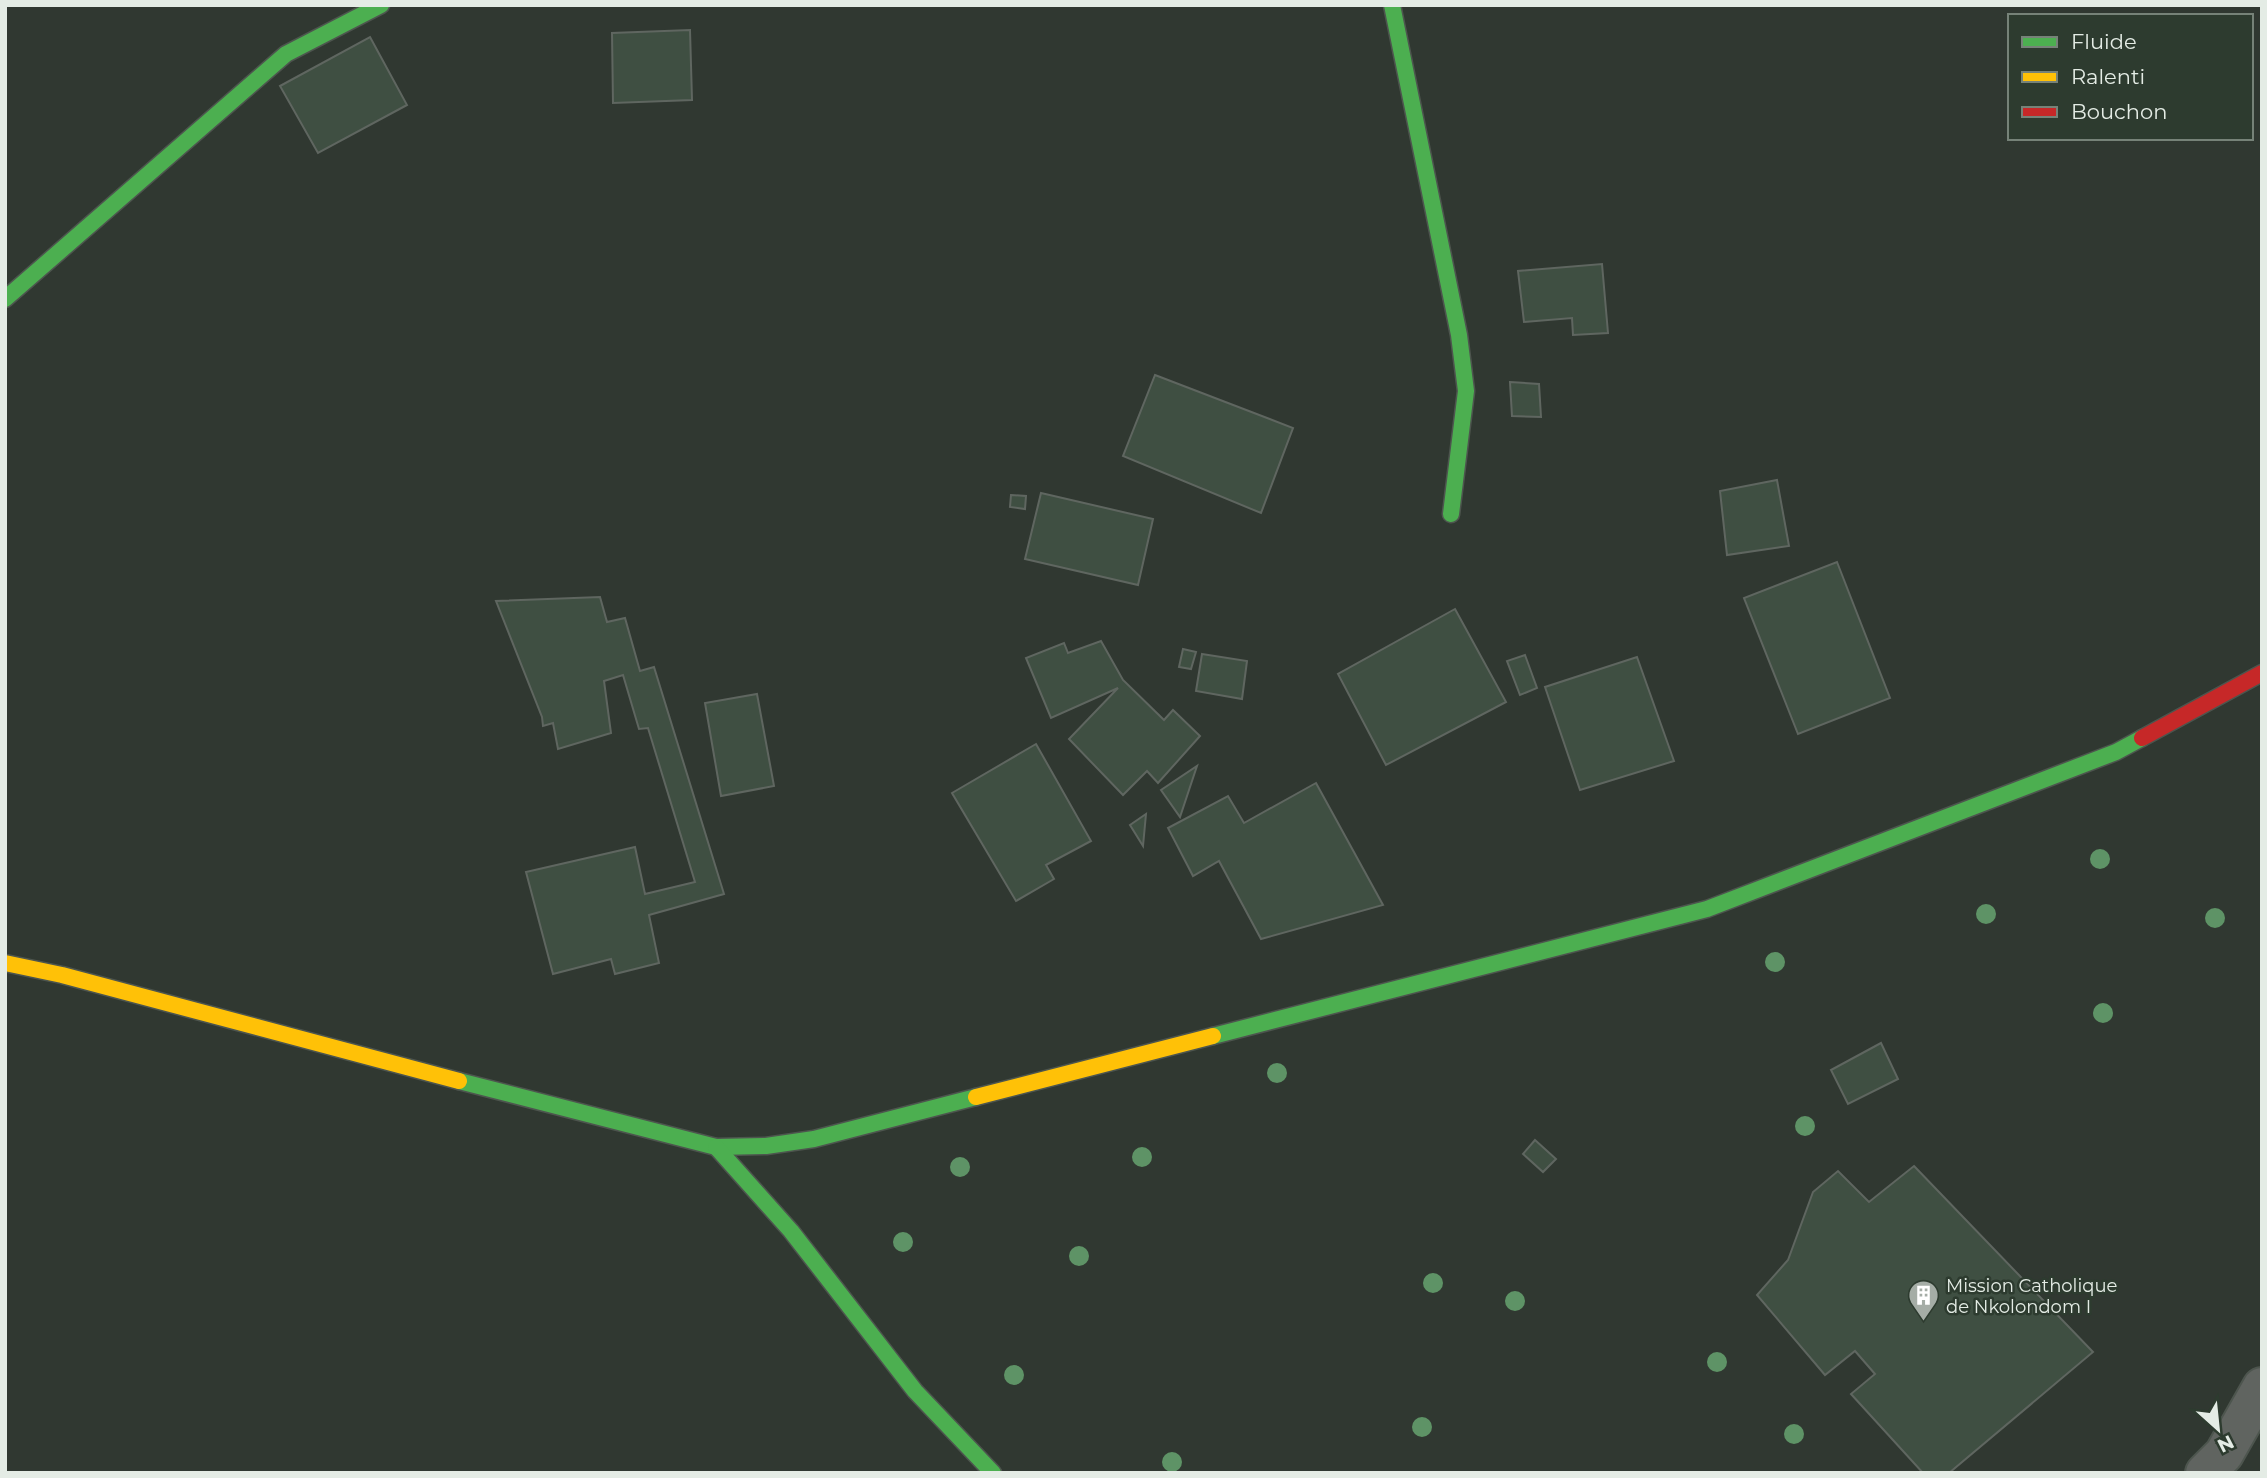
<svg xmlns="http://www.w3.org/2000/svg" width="2267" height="1478" viewBox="0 0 2267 1478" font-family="Montserrat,sans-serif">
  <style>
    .building { fill: #3f4f42; stroke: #5f6660; stroke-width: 2 }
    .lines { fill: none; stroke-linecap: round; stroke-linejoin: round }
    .street-casing { stroke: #4d554e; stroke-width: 42 }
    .fast-casing { stroke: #4d554e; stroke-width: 19 }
    .slow-casing { stroke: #4d554e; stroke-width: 19 }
    .jam-casing { stroke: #4d554e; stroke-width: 19 }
    .street { stroke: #606460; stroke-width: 38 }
    .fast { stroke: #4caf50; stroke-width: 16 }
    .slow { stroke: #ffc107; stroke-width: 16 }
    .jam { stroke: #c62828; stroke-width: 16 }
    .tree { fill: #5e9366 }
    .labels { text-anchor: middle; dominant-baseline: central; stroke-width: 5; stroke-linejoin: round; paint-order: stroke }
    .poi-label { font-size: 18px; fill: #e4ece5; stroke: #2d3b2f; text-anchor: start }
  </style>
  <rect width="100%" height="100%" fill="#303831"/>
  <g class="building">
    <polygon points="690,30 692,100 613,103 612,33"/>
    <polygon points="370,37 407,105 318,153 280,86"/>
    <polygon points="1602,264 1608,333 1573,335 1572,318 1524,322 1518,271"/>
    <polygon points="1155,375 1293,428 1261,513 1123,456"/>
    <polygon points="1510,382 1539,384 1541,417 1512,416"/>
    <polygon points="1777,480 1789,546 1727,555 1720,491"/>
    <polygon points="1041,493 1153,519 1138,585 1025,559"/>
    <polygon points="1011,495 1026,496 1025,509 1010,507"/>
    <polygon points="1837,562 1890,698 1798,734 1744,598"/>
    <polygon points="600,597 607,622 625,618 640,671 654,667 724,894 649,915 659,963 615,974 611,959 553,974 526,872 635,847 645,894 695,882 648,728 639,729 623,675 604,681 611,733 558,749 553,723 543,726 542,717 496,601"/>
    <polygon points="1455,609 1506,702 1386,765 1338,674"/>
    <polygon points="1101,641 1123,680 1164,720 1173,710 1200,736 1158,783 1147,771 1123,795 1069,739 1118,688 1051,718 1026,658 1064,643 1068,653"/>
    <polygon points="1183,649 1196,652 1191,669 1179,667"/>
    <polygon points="1202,654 1247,661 1242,699 1196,691"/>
    <polygon points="1525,655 1537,688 1520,695 1507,661"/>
    <polygon points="1637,657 1674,761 1580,790 1545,687"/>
    <polygon points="757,694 774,786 721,796 705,703"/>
    <polygon points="1036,744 1091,841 1046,865 1054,879 1016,901 952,793"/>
    <polygon points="1197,766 1180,817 1161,790"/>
    <polygon points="1316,783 1383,905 1261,939 1219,861 1193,876 1168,828 1228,796 1244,823"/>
    <polygon points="1146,814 1143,846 1130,825"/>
    <polygon points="1881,1043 1898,1079 1848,1104 1831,1070"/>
    <polygon points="1535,1140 1556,1159 1543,1172 1523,1154"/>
    <polygon points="1914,1166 2093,1352 1949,1473 1923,1473 1851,1394 1875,1374 1855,1351 1825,1375 1757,1295 1788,1260 1813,1192 1838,1171 1869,1202"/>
  </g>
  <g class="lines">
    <defs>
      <polyline id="street" points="2205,1473 2224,1454 2262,1387"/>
      <g id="fast">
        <polyline points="1392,5 1459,335 1466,391 1451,514"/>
        <polyline points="5,299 286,54 381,5"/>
        <polyline points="1213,1036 1707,909 2116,752 2142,738"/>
        <polyline points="459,1081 716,1147 766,1146 814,1139 976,1097"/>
        <polyline points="716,1147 791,1231 915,1391 993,1473"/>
      </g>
      <g id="slow">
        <polyline points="5,963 62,975 459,1081"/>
        <polyline points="976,1097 1213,1036"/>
      </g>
      <polyline id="jam" points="2142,738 2262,673"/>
    </defs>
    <use href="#street" class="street-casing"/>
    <use href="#fast" class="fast-casing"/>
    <use href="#slow" class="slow-casing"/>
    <use href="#jam" class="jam-casing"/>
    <use href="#street" class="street"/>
    <use href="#fast" class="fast"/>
    <use href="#slow" class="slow"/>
    <use href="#jam" class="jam"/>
  </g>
  <g class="tree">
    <circle cx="2100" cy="859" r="10"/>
    <circle cx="1986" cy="914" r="10"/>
    <circle cx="2215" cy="918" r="10"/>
    <circle cx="1775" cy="962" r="10"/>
    <circle cx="2103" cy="1013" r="10"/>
    <circle cx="1277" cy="1073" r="10"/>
    <circle cx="1805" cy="1126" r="10"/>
    <circle cx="1142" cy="1157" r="10"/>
    <circle cx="960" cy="1167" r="10"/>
    <circle cx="903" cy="1242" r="10"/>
    <circle cx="1079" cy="1256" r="10"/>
    <circle cx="1433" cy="1283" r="10"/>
    <circle cx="1515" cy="1301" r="10"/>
    <circle cx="1717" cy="1362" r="10"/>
    <circle cx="1014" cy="1375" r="10"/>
    <circle cx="1422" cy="1427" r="10"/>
    <circle cx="1794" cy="1434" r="10"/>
    <circle cx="1172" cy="1462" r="10"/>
  </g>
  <defs>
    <symbol id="building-pin" viewBox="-11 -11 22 30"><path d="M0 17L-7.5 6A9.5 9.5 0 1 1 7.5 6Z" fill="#a5ada6" stroke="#2d3b2f"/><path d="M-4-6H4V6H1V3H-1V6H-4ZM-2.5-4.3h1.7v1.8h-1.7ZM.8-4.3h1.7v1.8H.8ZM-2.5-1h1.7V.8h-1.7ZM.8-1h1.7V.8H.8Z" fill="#fff"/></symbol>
  </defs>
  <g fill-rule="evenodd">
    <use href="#building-pin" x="1906" y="1278" width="35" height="47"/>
  </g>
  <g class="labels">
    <g class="poi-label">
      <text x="1946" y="1286">Mission Catholique<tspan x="1946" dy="21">de Nkolondom I</tspan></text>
    </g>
  </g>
  <rect width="2267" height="1478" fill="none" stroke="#e4ece5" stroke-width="14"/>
  <rect x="2008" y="14" width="245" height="126" fill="#2d3b2f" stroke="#768278" stroke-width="2"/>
  <rect x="2022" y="37" width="35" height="10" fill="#4caf50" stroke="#768278" stroke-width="2"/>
  <text x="2071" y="49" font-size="21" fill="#e4ece5">Fluide</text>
  <rect x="2022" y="72" width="35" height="10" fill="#ffc107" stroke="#768278" stroke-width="2"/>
  <text x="2071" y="84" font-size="21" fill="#e4ece5">Ralenti</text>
  <rect x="2022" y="107" width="35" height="10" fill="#c62828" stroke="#768278" stroke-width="2"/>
  <text x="2071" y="119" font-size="21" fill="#e4ece5">Bouchon</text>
  <g transform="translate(2218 1429) rotate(153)" stroke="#2d3b2f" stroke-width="5" paint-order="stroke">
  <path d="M0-5L12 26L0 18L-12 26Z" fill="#e4ece5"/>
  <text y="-10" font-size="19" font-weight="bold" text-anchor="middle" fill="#e4ece5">N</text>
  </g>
</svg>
